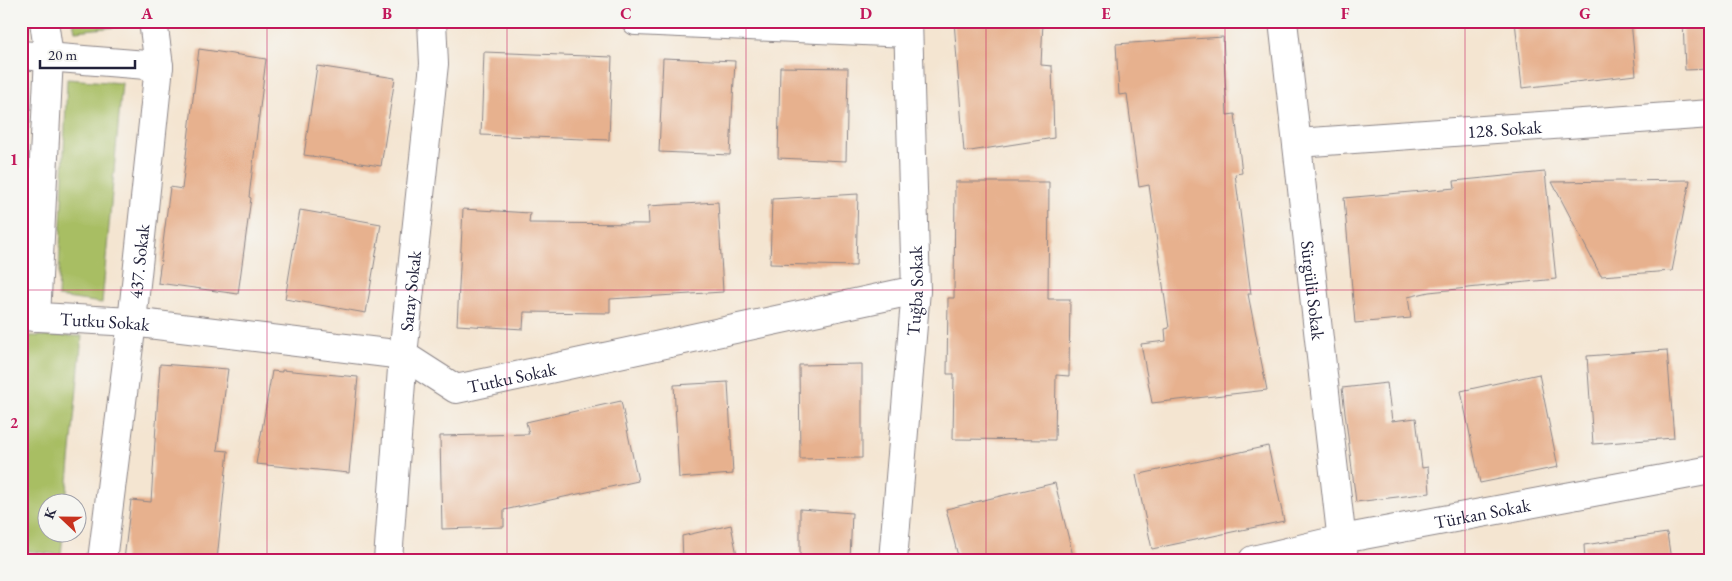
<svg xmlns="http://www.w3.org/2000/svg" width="1732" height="581" viewBox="0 0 1732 581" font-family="'EB Garamond',serif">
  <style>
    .green { fill: #a8be63; stroke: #65704f }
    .building { fill: #e7b18e }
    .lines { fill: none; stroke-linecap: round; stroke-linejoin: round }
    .minor-casing { stroke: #8b8486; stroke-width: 30 }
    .minor { stroke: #fff; stroke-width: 28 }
    .grid { fill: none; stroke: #c2185b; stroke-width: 1; stroke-opacity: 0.55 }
    .labels { text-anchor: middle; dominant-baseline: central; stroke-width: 4.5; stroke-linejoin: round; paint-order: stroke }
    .street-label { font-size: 18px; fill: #22223b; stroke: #f6f6f2 }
    .neatline { fill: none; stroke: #c2185b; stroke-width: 2 }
    .grid-label { font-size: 16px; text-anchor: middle; font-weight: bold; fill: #c2185b }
  </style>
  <rect width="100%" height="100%" fill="#f6f6f2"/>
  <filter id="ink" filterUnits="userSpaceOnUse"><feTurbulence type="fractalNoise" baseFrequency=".02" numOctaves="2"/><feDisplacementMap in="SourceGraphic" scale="10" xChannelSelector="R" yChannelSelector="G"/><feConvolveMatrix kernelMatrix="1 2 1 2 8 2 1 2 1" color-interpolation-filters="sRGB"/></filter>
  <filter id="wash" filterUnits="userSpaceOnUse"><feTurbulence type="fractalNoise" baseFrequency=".0096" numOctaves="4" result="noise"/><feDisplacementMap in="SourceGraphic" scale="20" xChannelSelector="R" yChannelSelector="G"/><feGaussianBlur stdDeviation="1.12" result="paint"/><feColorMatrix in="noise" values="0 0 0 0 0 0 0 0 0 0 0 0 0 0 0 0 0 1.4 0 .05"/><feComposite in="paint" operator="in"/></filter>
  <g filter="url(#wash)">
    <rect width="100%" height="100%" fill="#f4e5d1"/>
    <g class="green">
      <polygon points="73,21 125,21 126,26 75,31"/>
      <polygon points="67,79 122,83 102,303 58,297"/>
      <polygon points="21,336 82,336 66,503 48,504 48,534 63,534 61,555 21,550"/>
    </g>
    <g id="blocks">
      <g class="building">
        <polygon points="954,21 1043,21 1041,65 1052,66 1054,138 964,152"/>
        <polygon points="1515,21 1631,21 1636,75 1522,88"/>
        <polygon points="1683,21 1711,21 1711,69 1685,70"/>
        <polygon points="1223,37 1227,115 1235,114 1242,173 1235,174 1251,294 1248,294 1267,390 1152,403 1141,344 1166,341 1165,329 1169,328 1149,185 1139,187 1127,94 1119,95 1116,44"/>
        <polygon points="199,49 266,59 249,197 251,198 238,294 158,283 170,187 182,189"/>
        <polygon points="484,52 612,57 609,140 481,135"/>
        <polygon points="663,58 735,61 730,155 659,152"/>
        <polygon points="317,66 395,78 381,166 304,155"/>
        <polygon points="780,67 848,68 846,161 778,158"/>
        <polygon points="1545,172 1556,279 1429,292 1408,297 1411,318 1355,323 1344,198 1455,188 1454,181"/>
        <polygon points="1690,180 1672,271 1601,276 1552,182"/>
        <polygon points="955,182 1049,182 1048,299 1070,299 1069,376 1056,375 1055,440 953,439 954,374 947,374 948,298 954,298"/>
        <polygon points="858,194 856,266 770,264 772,199"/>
        <polygon points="718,202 723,292 610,299 610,313 524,312 523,329 457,325 463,209 530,213 529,223 649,224 648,206"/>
        <polygon points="300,210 381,224 366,313 285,299"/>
        <polygon points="1667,350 1674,438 1593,444 1587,356"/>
        <polygon points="160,364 228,369 217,450 228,451 217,560 124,560 131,500 151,502"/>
        <polygon points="862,364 862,458 800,459 799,365"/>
        <polygon points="282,370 358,377 349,473 256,464 272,371 282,372"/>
        <polygon points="1539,374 1558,467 1480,483 1461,391"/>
        <polygon points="728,382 733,474 679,478 674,385"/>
        <polygon points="1387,383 1392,421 1416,418 1422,468 1428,467 1430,493 1356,502 1342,388"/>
        <polygon points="621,401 638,481 504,510 504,527 442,529 440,436 529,434 526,422"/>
        <polygon points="1268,446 1284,521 1152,549 1136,475"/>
        <polygon points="1055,483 1074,560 959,560 946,509"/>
        <polygon points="800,509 852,513 850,560 800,560"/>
        <polygon points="731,525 738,560 683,560 682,536"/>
        <polygon points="1667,533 1671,560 1585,560 1584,545"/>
      </g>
    </g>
  </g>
  <g filter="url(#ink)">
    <use href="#blocks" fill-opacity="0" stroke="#8b8486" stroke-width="1"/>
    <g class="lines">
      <defs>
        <g id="minor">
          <polyline points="636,21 908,33"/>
          <path id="s1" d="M1283,21L1344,560"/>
          <polyline points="21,55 159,66"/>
          <path id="s2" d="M1297,143L1711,114"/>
          <path id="s3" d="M21,316L132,322L403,355L456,389L916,290"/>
          <polyline points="36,317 49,57 44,21"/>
          <path id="s4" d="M102,560L132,322L159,66L153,21"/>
          <path id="s5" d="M388,560L403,355L434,64L432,21"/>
          <path id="s6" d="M893,560L916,290L908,21"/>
          <path id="s7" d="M1253,560L1342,539L1711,470"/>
        </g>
      </defs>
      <use href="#minor" class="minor-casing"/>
      <use href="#minor" class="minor"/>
    </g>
  </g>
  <path class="grid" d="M267,21V560M507,21V560M746,21V560M986,21V560M1225,21V560M1465,21V560M21,290H1711"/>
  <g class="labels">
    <g class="street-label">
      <text stroke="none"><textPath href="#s2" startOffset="208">128. Sokak</textPath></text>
      <text stroke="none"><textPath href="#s4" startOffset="301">437. Sokak</textPath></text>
      <text stroke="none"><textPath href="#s5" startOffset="270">Saray Sokak</textPath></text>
      <text stroke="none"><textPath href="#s1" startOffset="271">Sürgülü Sokak</textPath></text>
      <text stroke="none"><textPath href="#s6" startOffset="270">Tuğba Sokak</textPath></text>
      <text stroke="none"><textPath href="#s3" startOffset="84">Tutku Sokak</textPath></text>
      <text stroke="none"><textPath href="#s3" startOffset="504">Tutku Sokak</textPath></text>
      <text stroke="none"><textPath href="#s7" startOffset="234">Türkan Sokak</textPath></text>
    </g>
  </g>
  <rect width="1732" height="581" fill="none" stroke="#f6f6f2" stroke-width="55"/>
  <g transform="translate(62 518) rotate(292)"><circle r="24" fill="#f6f6f2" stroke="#a1a1a9"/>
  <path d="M0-4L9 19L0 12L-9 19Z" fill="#c8321e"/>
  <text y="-8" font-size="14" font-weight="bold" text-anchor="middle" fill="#22223b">K</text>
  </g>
  <path d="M40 60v8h95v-8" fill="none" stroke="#22223b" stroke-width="2.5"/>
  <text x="48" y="60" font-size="15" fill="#22223b" stroke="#f6f6f2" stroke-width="4" paint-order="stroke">20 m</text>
  <rect x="28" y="28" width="1676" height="526" class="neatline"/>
  <g class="grid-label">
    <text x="147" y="19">A</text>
    <text x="387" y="19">B</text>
    <text x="626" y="19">C</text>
    <text x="866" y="19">D</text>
    <text x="1106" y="19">E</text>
    <text x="1345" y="19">F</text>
    <text x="1585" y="19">G</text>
    <text x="14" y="165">1</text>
    <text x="14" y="428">2</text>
  </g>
</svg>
